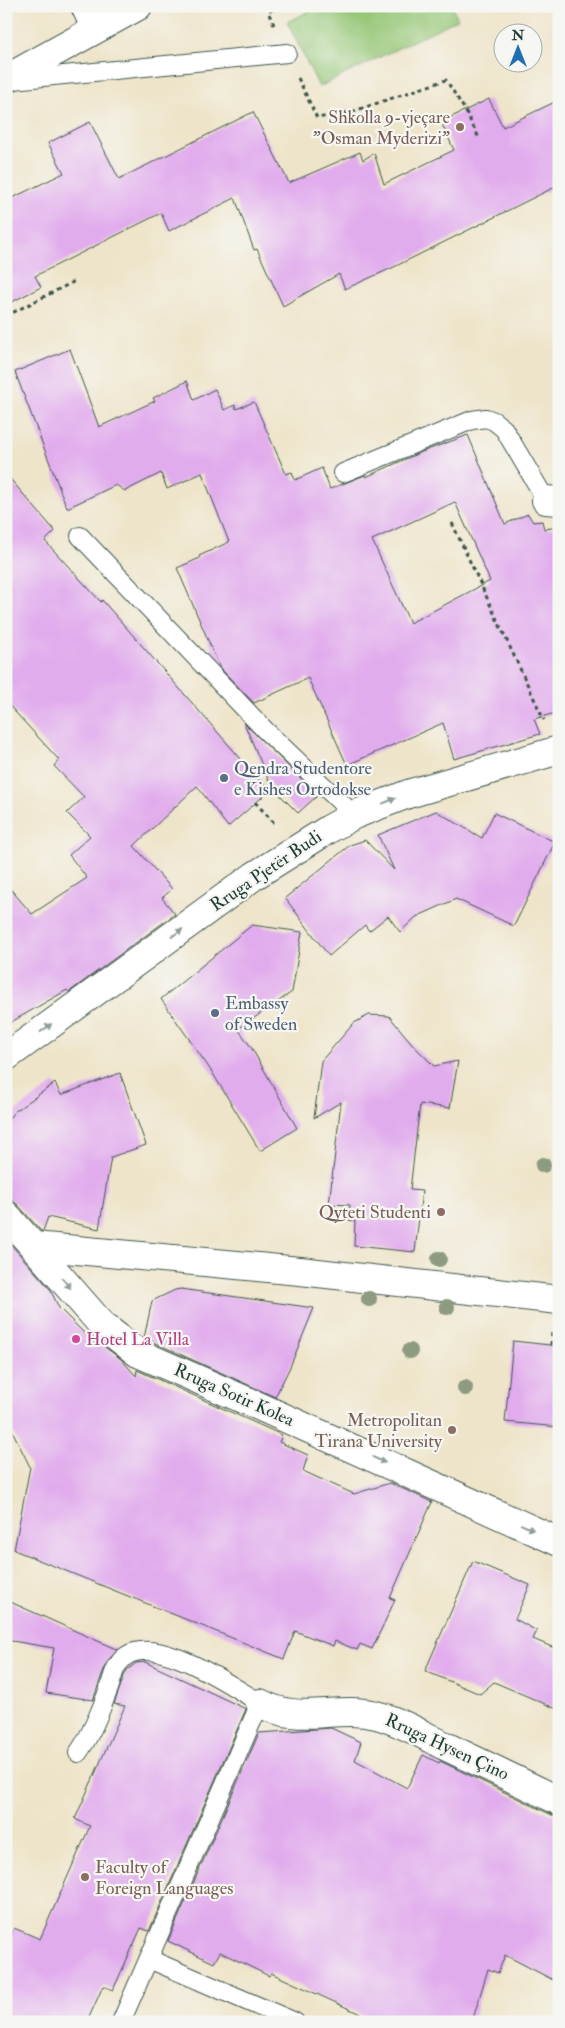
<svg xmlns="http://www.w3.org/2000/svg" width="565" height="2028" viewBox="0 0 565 2028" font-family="'IM FELL Double Pica',serif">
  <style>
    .grass { fill: #96c777; stroke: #5a8256 }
    .building { fill: #e1aced; fill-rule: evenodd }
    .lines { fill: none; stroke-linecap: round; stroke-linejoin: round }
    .service-casing { stroke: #3e564a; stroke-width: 20 }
    .minor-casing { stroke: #3e564a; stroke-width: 30 }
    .path { stroke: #3e564a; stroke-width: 3; stroke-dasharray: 4 4; stroke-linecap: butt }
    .service { stroke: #fff; stroke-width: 18 }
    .minor { stroke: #fff; stroke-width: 28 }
    .tree { fill: #8d9b80 }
    .oneway { fill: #8f9e9a }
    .education-dot { fill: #8d6e63; stroke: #f6f6f2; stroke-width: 2 }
    .service-dot { fill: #5c6f8a; stroke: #f6f6f2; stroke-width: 2 }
    .hotel-dot { fill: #d1479c; stroke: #f6f6f2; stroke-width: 2 }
    .labels { text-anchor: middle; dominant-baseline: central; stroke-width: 4.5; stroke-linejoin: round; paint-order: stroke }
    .education-label { font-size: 18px; fill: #785e54; stroke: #f6f6f2; text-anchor: end }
    .service-label { font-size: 18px; fill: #4e5e75; stroke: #f6f6f2; text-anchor: start }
    .street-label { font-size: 18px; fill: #1f3d34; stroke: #f6f6f2 }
    .hotel-label { font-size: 18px; fill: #b23c85; stroke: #f6f6f2; text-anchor: start }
  </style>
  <rect width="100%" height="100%" fill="#f6f6f2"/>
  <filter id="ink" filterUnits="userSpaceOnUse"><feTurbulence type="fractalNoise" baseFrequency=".02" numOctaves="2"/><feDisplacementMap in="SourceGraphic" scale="10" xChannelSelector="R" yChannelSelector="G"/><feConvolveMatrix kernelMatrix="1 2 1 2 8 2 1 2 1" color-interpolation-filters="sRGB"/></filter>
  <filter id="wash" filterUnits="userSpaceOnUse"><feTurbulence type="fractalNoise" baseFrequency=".0096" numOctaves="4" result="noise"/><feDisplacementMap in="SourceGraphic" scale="20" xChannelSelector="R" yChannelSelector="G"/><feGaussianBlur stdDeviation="1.12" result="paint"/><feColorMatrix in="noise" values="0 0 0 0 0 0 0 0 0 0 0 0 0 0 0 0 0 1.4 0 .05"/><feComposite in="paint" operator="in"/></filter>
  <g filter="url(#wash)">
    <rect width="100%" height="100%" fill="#eee4c9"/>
    <polygon class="grass" points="320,6 452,6 458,19 319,87 287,22"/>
    <g id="blocks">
      <g class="building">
        <polygon points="489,99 503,127 559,100 559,185 394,267 345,289 339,274 283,306 257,249 254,250 235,198 169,231 161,213 35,276 41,287 6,305 6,201 64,173 48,143 90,122 119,179 253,112 289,183 360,152 363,160 374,153 384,184 454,150 441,122"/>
        <path d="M70,349L99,427L155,401L153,398L187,381L194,400L215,389L224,410L235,405L236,409L254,402L286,474L292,472L295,480L322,468L330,489L365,475L366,477L419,453L468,435L505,524L528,514L533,522L542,521L544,529L559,527V712L534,719L540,734L454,759L443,723L347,765L308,678L254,703L220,668L177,568L200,558L199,556L229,542L202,473L167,489L161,473L125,491L116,485L67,508L15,372ZM455,502L490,581L410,623L372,540Z"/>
        <polygon points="6,474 55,531 45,541 101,602 102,600 269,791 228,827 197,786 134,846 172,889 162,898 175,914 69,992 67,990 6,1025 6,884 32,914 87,878 69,855 90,836 67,813 84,797 54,766 59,760 6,702"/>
        <polygon points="244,723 318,795 298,813 271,786"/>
        <polygon points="436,811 482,838 494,813 555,842 514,926 456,899 416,917 400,932 388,916 369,931 365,925 329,956 285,898 350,845 365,840 394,870 378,835"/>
        <polygon points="252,925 302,932 292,992 238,1029 251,1047 297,1128 260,1151 212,1072 161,999"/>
        <polygon points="369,1015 389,1016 414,1046 434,1066 458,1061 450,1108 420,1104 410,1190 422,1191 415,1252 354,1246 355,1221 349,1220 350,1205 329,1204 341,1102 314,1118 321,1061 354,1023"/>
        <polygon points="120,1073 146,1145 111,1157 99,1229 48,1217 43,1231 41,1231 18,1205 11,1200 6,1200 6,1122 14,1112 55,1083 61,1095"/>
        <polygon points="6,1239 50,1289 59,1308 98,1347 102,1345 121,1359 136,1376 137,1370 282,1435 279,1442 308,1455 303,1471 354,1494 390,1483 432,1502 390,1598 395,1600 372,1649 360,1644 357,1650 335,1641 333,1646 295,1631 284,1659 14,1550 30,1467 6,1418"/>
        <polygon points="181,1289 314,1308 290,1367 275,1397 144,1338 152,1301 175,1290"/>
        <polygon points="513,1341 559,1346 559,1427 505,1422"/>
        <polygon points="473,1561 530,1585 515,1619 537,1631 533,1639 559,1650 559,1710 494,1682 480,1694 425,1671"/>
        <polygon points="6,1600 118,1650 111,1657 106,1664 93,1700 46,1693 54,1648 6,1640"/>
        <polygon points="145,1662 246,1709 149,1931 141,1928 113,1990 103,1986 87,2022 6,2022 6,1947 14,1928 40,1939 90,1826 75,1819 125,1706 114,1704 124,1676 127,1670 136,1663"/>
        <polygon points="331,1728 361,1742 355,1760 407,1788 423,1755 439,1763 440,1761 552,1815 559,1816 559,1983 505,1955 498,1973 488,1969 472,2022 378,2022 271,1973 269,1976 220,1952 214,1963 168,1941 259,1733"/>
      </g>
    </g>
  </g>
  <g filter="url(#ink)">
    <use href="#blocks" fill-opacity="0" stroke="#3e564a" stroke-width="1"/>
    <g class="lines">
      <defs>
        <g id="service">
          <polyline points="13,80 287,53"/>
          <polyline points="343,473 472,420 486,418 494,421 504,429 546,500"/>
          <polyline points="80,536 265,730 354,815"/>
          <path d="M78,1753C91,1735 100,1712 108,1691C112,1682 113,1670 119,1663C146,1625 233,1687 260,1703L121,2022"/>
          <polyline points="149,1959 295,2022"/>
        </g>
        <g id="minor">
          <polyline points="85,6 96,29"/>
          <polyline points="6,79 138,6"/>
          <polyline points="546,500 559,501"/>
          <polyline points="6,1057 254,876 329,829 354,815 408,794 559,750"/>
          <polyline points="6,1215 103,1326 138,1353 254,1404 559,1542"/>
          <polyline points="34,1246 300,1271 559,1300"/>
          <path d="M260,1703C299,1725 335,1705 376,1715C400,1721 423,1735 445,1746C483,1764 521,1782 559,1801"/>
        </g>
      </defs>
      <use href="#service" class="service-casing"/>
      <use href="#minor" class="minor-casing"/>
      <g class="path">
        <polyline points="274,25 268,12 279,6"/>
        <polyline points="298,78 317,118 351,112 446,80 465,110 479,138"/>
        <polyline points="6,316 77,280"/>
        <polyline points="452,523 544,720"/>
        <polyline points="255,802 275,824"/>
        <polyline points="551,1345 552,1333"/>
      </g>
      <use href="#service" class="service"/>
      <use href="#minor" class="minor"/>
    </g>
    <g class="tree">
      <circle cx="543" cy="1165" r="8"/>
      <circle cx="439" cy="1259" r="8"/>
      <circle cx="369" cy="1299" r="8"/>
      <circle cx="447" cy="1307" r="8"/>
      <circle cx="410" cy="1351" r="8"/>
      <circle cx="465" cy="1388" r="8"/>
    </g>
    <defs><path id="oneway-solid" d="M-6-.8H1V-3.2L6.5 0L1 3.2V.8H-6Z" transform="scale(1.25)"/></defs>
    <g class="oneway">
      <use href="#oneway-solid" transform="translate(389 801) rotate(-22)"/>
      <use href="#oneway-solid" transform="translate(177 933) rotate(-36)"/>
      <use href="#oneway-solid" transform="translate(46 1028) rotate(-36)"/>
      <use href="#oneway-solid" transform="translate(66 1283) rotate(49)"/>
      <use href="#oneway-solid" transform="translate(379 1460) rotate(24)"/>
      <use href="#oneway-solid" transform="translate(527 1527) rotate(24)"/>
    </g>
  </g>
  <g class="education-dot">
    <circle cx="460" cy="127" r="5"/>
    <circle cx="441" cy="1212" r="5"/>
    <circle cx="452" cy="1430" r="5"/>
    <circle cx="85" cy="1877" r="5"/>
  </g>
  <g class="service-dot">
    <circle cx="224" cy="778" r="5"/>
    <circle cx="215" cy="1013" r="5"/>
  </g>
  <circle class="hotel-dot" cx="76" cy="1339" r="5"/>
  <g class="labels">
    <g class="education-label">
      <text x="450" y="117">Shkolla 9-vjeçare<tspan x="450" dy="21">"Osman Myderizi"</tspan></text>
      <text x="431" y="1212">Qyteti Studenti</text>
      <text x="442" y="1420">Metropolitan<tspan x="442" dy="21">Tirana University</tspan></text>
      <text x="95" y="1867" text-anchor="start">Faculty of<tspan x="95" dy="21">Foreign Languages</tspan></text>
    </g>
    <g class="service-label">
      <text x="234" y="768">Qendra Studentore<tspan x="234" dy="21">e Kishes Ortodokse</tspan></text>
      <text x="225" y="1003">Embassy<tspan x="225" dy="21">of Sweden</tspan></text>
    </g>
    <g class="street-label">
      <text transform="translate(266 871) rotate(-34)">Rruga Pjetër Budi</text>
      <text transform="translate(234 1395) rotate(24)">Rruga Sotir Kolea</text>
      <text transform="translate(447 1747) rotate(25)">Rruga Hysen Çino</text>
    </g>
    <g class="hotel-label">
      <text x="86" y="1339">Hotel La Villa</text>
    </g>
  </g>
  <rect width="565" height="2028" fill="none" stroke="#f6f6f2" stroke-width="25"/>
  <g transform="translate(518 48)"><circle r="24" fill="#f6f6f2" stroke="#a0aca6"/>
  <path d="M0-4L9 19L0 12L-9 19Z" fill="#1f6fb2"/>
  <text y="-8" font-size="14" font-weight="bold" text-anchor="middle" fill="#1f3d34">N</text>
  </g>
</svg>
